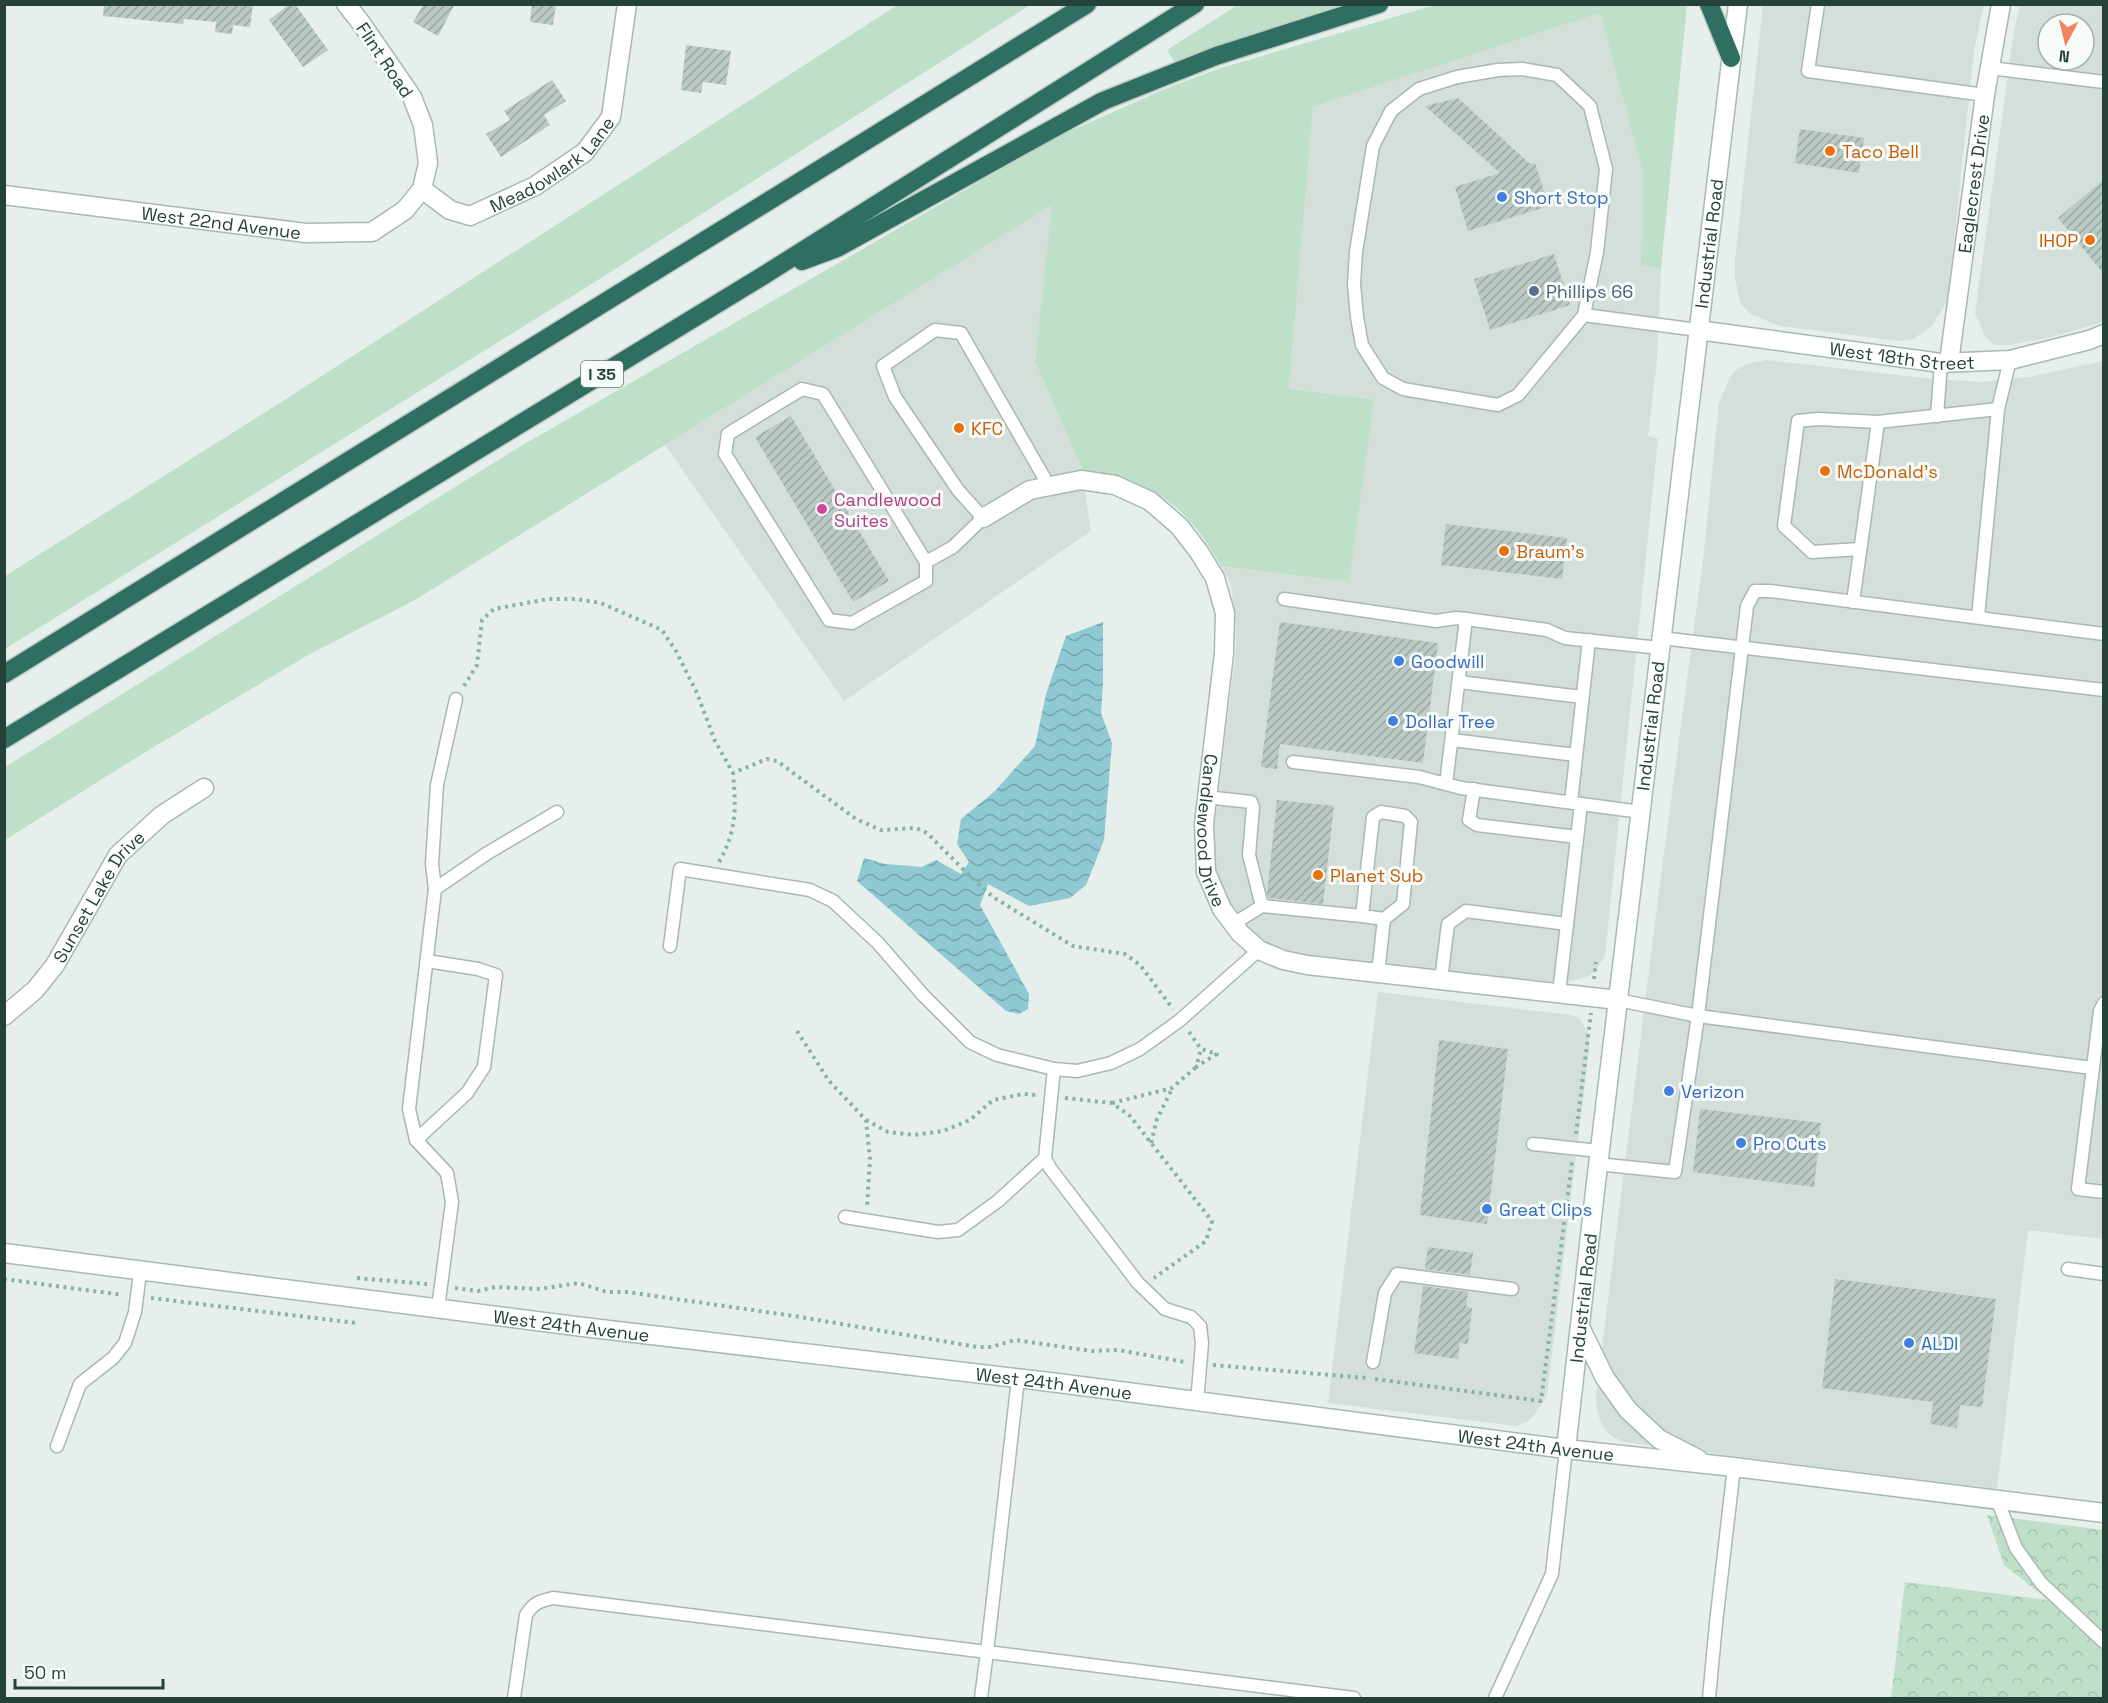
<svg xmlns="http://www.w3.org/2000/svg" width="2108" height="1703" viewBox="0 0 2108 1703" font-family="'Space Grotesk',sans-serif">
  <style>
    .built { fill: #d4dfda; fill-rule: evenodd }
    .green { fill: #bfe0c8 }
    .park { fill: url(#park-crowns) }
    .water { fill: url(#water-waves) }
    .building { fill: url(#building-hatch) }
    .lines { fill: none; stroke-linecap: round; stroke-linejoin: round }
    .lane-casing { stroke: #a8b8b2; stroke-width: 15 }
    .street-casing { stroke: #a8b8b2; stroke-width: 21 }
    .secondary-casing { stroke: #a4bbb3; stroke-width: 21 }
    .highway-casing { stroke: #c2cac8; stroke-width: 21 }
    .path { stroke: #86b3a5; stroke-width: 4; stroke-dasharray: 3 4.5; stroke-linecap: butt }
    .lane { stroke: #fff; stroke-width: 12 }
    .street { stroke: #fff; stroke-width: 18 }
    .secondary { stroke: #fff; stroke-width: 18 }
    .highway { stroke: #2f6f62; stroke-width: 18 }
    .food-dot { fill: #e8710a; stroke: #f7fbf9; stroke-width: 2 }
    .shop-dot { fill: #3f7fe0; stroke: #f7fbf9; stroke-width: 2 }
    .service-dot { fill: #5c6f8a; stroke: #f7fbf9; stroke-width: 2 }
    .hotel-dot { fill: #d1479c; stroke: #f7fbf9; stroke-width: 2 }
    .labels { text-anchor: middle; dominant-baseline: central; stroke-width: 6; stroke-linejoin: round; paint-order: stroke }
    .shield { fill: #f7fbf9; stroke: #637a73; stroke-width: 1.5 }
    .shield-label { font-size: 16px; font-weight: bold; fill: #24423a }
    .street-label { font-size: 18px; fill: #24423a; stroke: #f7fbf9 }
    .food-label { font-size: 18px; fill: #c56008; stroke: #f7fbf9; text-anchor: start }
    .shop-label { font-size: 18px; fill: #366cbe; stroke: #f7fbf9; text-anchor: start }
    .service-label { font-size: 18px; fill: #4e5e75; stroke: #f7fbf9; text-anchor: start }
    .hotel-label { font-size: 18px; fill: #b23c85; stroke: #f7fbf9; text-anchor: start }
  </style>
  <defs>
    <pattern id="park-crowns" width="20" height="18" patternUnits="userSpaceOnUse" patternTransform="scale(1.5)"><rect width="20" height="18" fill="#bfe0c8"/><path d="M2 6a3 3 0 1 1 6 0M12 15a3 3 0 1 1 6 0" fill="none" stroke="#a4c1ad"/></pattern>
    <pattern id="water-waves" width="16" height="10" patternUnits="userSpaceOnUse" patternTransform="scale(1.5)"><rect width="16" height="10" fill="#8ec9d4"/><path d="M0 5q4-4 8 0t8 0" fill="none" stroke="#74a5ad"/></pattern>
    <pattern id="building-hatch" width="6" height="6" patternUnits="userSpaceOnUse" patternTransform="scale(1.5)"><rect width="6" height="6" fill="#bbcac4"/><path d="M-1 1l2-2M0 6l6-6M5 7l2-2" fill="none" stroke="#98a6a0"/></pattern>
  </defs>
  <rect width="100%" height="100%" fill="#e6efeb"/>
  <g class="built">
    <polygon points="1763,5 1984,5 1974,50 1948,299 1932,326 1913,339 1899,341 1780,326 1750,314 1740,303 1735,277 1735,260"/>
    <path d="M2020,5H2103V322L2049,338L2008,345H1995L1986,338L1975,313L2014,31ZM2048,24H2084V60H2048Z"/>
    <polygon points="1600,13 1642,170 1641,265 1661,269 1657,360 1648,436 1658,439 1605,956 1598,967 1589,976 1568,982 1546,981 1305,958 1277,949 1254,935 1234,914 1222,891 1214,862 1213,838 1236,650 1236,627 1231,585 1221,566 1349,582 1289,389 1313,107"/>
    <polygon points="1053,204 1035,362 1081,466 1091,531 844,701 665,445"/>
    <polygon points="1768,360 1932,379 1982,382 2029,377 2103,361 2103,1239 2028,1230 1997,1489 1624,1442 1613,1437 1606,1431 1600,1420 1597,1409 1596,1396 1656,914 1704,552 1719,403 1730,377 1737,369 1749,363"/>
    <polygon points="1378,992 1571,1015 1579,1018 1589,1034 1589,1050 1547,1395 1535,1414 1528,1421 1517,1426 1328,1403"/>
  </g>
  <g class="green">
    <polygon points="899,4 1030,5 590,285 5,649 5,576 275,406"/>
    <polygon points="1239,4 1343,4 1343,5 1174,61 1167,50"/>
    <path d="M1435,5H1687L1661,269L1641,265L1642,170L1600,13L1313,107L1289,389L1374,400L1349,582L1221,566C1185,504 1155,481 1083,473L1081,466L1035,362L1052,205L415,600L308,655L147,751L5,840V767L521,446L1057,137L1167,88L1221,68Z"/>
  </g>
  <polygon class="park" points="1987,1515 2103,1530 2103,1698 1891,1698 1905,1582 2048,1600 2004,1565"/>
  <polygon class="water" points="1103,622 1103,684 1101,713 1112,743 1104,840 1086,885 1070,898 1029,906 988,884 980,905 1029,994 1028,1009 1019,1014 1006,1011 857,881 864,858 885,864 922,867 936,860 961,874 969,862 957,844 961,819 995,791 1035,746 1046,694 1066,636"/>
  <g class="building">
    <polygon points="104,4 253,4 250,27 233,25 232,34 215,32 216,22 184,19 183,24 103,16"/>
    <polygon points="290,4 295,4 328,50 303,67 269,20"/>
    <polygon points="424,4 455,4 438,36 413,22"/>
    <polygon points="532,4 556,4 553,25 530,22"/>
    <polygon points="686,45 731,51 726,85 703,82 701,93 681,90"/>
    <polygon points="552,80 566,101 544,115 550,125 501,157 486,134 510,120 504,111"/>
    <polygon points="1458,98 1530,164 1535,163 1549,206 1468,231 1455,187 1500,173 1425,106"/>
    <polygon points="1800,129 1864,138 1859,173 1795,163"/>
    <polygon points="2103,180 2103,273 2058,218"/>
    <polygon points="1554,254 1570,305 1490,330 1474,279"/>
    <polygon points="791,416 889,581 853,602 755,437"/>
    <polygon points="1446,524 1567,538 1562,579 1441,565"/>
    <polygon points="1280,622 1438,643 1423,763 1280,744 1277,769 1261,767"/>
    <polygon points="1277,800 1334,806 1323,904 1269,898 1267,893"/>
    <polygon points="1439,1040 1508,1049 1487,1224 1420,1215"/>
    <polygon points="1700,1109 1821,1123 1814,1187 1693,1172"/>
    <polygon points="1428,1247 1473,1253 1470,1275 1425,1269"/>
    <polygon points="1835,1279 1996,1299 1982,1407 1960,1405 1957,1428 1930,1424 1933,1402 1822,1388"/>
    <polygon points="1423,1286 1468,1292 1466,1307 1472,1308 1468,1344 1460,1343 1458,1359 1414,1353"/>
  </g>
  <g class="lines">
    <defs>
      <g id="lane">
        <polyline points="1818,4 1808,71 1985,95"/>
        <polyline points="1990,68 2104,82"/>
        <polygon points="1522,69 1557,75 1590,106 1606,169 1597,252 1584,315 1518,395 1498,405 1403,389 1383,378 1362,345 1357,317 1354,284 1356,252 1373,146 1391,111 1419,89 1457,77 1498,70"/>
        <polyline points="1584,315 1698,330"/>
        <polyline points="1937,416 1941,363"/>
        <polyline points="1860,549 1812,552 1784,526 1798,421 1818,419 1878,422"/>
        <polyline points="926,562 926,581 852,623 829,620 725,454 728,434 802,389 823,394 926,562 953,547 983,518 958,490 895,397 883,366 935,330 961,333 1049,486"/>
        <polyline points="1284,599 1436,621 1456,618 1466,619 1547,630 1565,638 1660,648"/>
        <polyline points="1853,602 1878,422 1998,409 2010,360"/>
        <polyline points="1978,617 1998,409"/>
        <polyline points="1661,638 2104,690"/>
        <polyline points="1459,682 1582,697"/>
        <polyline points="1452,740 1576,755"/>
        <polyline points="1293,762 1419,777 1461,788 1641,812"/>
        <polyline points="1446,784 1466,619"/>
        <polyline points="1474,789 1469,820 1477,825 1577,837"/>
        <polyline points="1206,797 1251,802 1253,807 1249,855 1262,906"/>
        <polyline points="1571,802 1589,640"/>
        <polyline points="435,889 486,854 557,812"/>
        <polyline points="1233,924 1262,906 1362,916"/>
        <polyline points="670,946 680,869 810,890 833,901 878,943 923,995 970,1042 997,1055 1054,1069 1077,1071 1111,1063 1140,1049 1179,1021 1259,950"/>
        <polyline points="1378,973 1384,919 1403,904 1411,822 1405,816 1381,812 1373,817 1362,916 1384,919"/>
        <polyline points="1441,980 1448,924 1466,911 1567,924"/>
        <polyline points="1559,993 1581,804"/>
        <polyline points="1618,1000 1698,1016 2092,1068"/>
        <polyline points="2104,1003 2100,1011 2078,1189 2104,1192"/>
        <polyline points="416,1140 467,1093 484,1067 496,975 478,969 427,961"/>
        <polyline points="1533,1144 1599,1151"/>
        <polyline points="1045,1158 1050,1168 1138,1283 1165,1309 1191,1317 1200,1326 1202,1343 1197,1403"/>
        <polyline points="1597,1164 1675,1172 1698,1016 1747,606 1755,591 1770,591 2104,634"/>
        <polyline points="845,1217 938,1232 958,1230 998,1201 1045,1158 1054,1069"/>
        <polyline points="2068,1269 2104,1274"/>
        <polyline points="438,1308 452,1202 447,1173 416,1140 409,1109 435,889 432,864 437,785 456,699"/>
        <polyline points="1373,1362 1385,1293 1397,1274 1512,1289"/>
        <polyline points="1018,1379 987,1652 1354,1698"/>
        <polyline points="57,1446 80,1384 113,1358 125,1343 135,1312 140,1272"/>
        <polyline points="1997,1499 2016,1548 2041,1583 2104,1642"/>
        <path d="M514,1698L526,1615C533,1603 540,1601 553,1598L987,1652L981,1698"/>
        <polyline points="1495,1698 1552,1574 1566,1449"/>
        <polyline points="1709,1698 1716,1623 1734,1467"/>
      </g>
      <g id="street">
        <path id="s1" d="M422,189L450,210L470,216L535,186L585,152L611,117L627,4"/>
        <path id="s2" d="M4,195L306,233L372,232L405,210L422,189L428,163L423,125L412,97L361,23L346,4"/>
        <path id="s3" d="M1949,362L1985,95L2001,4"/>
        <path id="s4" d="M983,518L1030,490L1081,480L1115,485L1150,501L1179,526L1199,552L1215,578L1225,613L1224,653L1204,824L1206,872L1222,909L1240,933L1259,950L1283,960L1307,965L1618,1000"/>
        <path id="s5" d="M4,1016L35,990L55,965L118,855L162,815L204,788"/>
      </g>
      <g id="secondary">
        <path id="s6" d="M1698,330L1941,363L2010,360L2089,340L2104,334"/>
        <path id="s7" d="M4,1253L575,1326L1058,1383L1566,1449L1734,1467L2104,1513"/>
        <polyline points="1580,1327 1605,1378 1628,1410 1659,1439 1698,1459"/>
        <path id="s8" d="M1566,1449C1619,967 1679,486 1738,4"/>
      </g>
      <g id="highway">
        <polyline points="1709,4 1731,58"/>
        <polyline points="802,261 837,248 1103,101 1216,56 1379,4"/>
        <polyline points="4,674 1087,4"/>
        <polyline points="4,739 761,277 1195,4"/>
      </g>
    </defs>
    <use href="#lane" class="lane-casing"/>
    <use href="#street" class="street-casing"/>
    <use href="#secondary" class="secondary-casing"/>
    <use href="#highway" class="highway-casing"/>
    <g class="path">
      <polyline points="464,686 477,665 482,620 494,609 548,599 576,599 601,603 662,630 676,651 697,693 715,741 733,773 767,759 777,761 856,819 881,830 916,828 927,833 974,880 993,897 1073,946 1125,954 1140,965 1173,1009"/>
      <path d="M719,862C737,830 736,808 733,773"/>
      <polyline points="1594,979 1596,962"/>
      <polyline points="797,1031 829,1081 866,1120 870,1159 867,1207"/>
      <polyline points="1189,1032 1201,1049 1217,1054 1196,1067 1201,1049"/>
      <polyline points="1065,1098 1112,1103 1130,1116 1212,1221 1206,1241 1154,1278"/>
      <polyline points="1112,1103 1172,1088 1196,1067"/>
      <polyline points="866,1120 888,1132 914,1135 943,1131 970,1120 993,1100 1023,1094 1037,1095"/>
      <polyline points="1576,1134 1591,1013"/>
      <polyline points="1151,1143 1157,1119 1172,1089"/>
      <polyline points="357,1278 427,1284"/>
      <polyline points="4,1279 123,1295"/>
      <polyline points="455,1288 478,1291 495,1287 540,1289 578,1283 607,1292 627,1292 794,1316 978,1347 991,1347 1015,1340 1092,1351 1118,1350 1185,1362"/>
      <polyline points="151,1298 356,1323"/>
      <polyline points="1213,1365 1367,1378"/>
      <polyline points="1375,1379 1541,1401 1572,1162"/>
    </g>
    <use href="#lane" class="lane"/>
    <use href="#street" class="street"/>
    <use href="#secondary" class="secondary"/>
    <use href="#highway" class="highway"/>
  </g>
  <g class="food-dot">
    <circle cx="1830" cy="151" r="6"/>
    <circle cx="2090" cy="240" r="6"/>
    <circle cx="959" cy="428" r="6"/>
    <circle cx="1825" cy="471" r="6"/>
    <circle cx="1504" cy="551" r="6"/>
    <circle cx="1318" cy="875" r="6"/>
  </g>
  <g class="shop-dot">
    <circle cx="1502" cy="197" r="6"/>
    <circle cx="1399" cy="661" r="6"/>
    <circle cx="1393" cy="721" r="6"/>
    <circle cx="1669" cy="1091" r="6"/>
    <circle cx="1741" cy="1143" r="6"/>
    <circle cx="1487" cy="1209" r="6"/>
    <circle cx="1909" cy="1343" r="6"/>
  </g>
  <circle class="service-dot" cx="1534" cy="291" r="6"/>
  <circle class="hotel-dot" cx="822" cy="509" r="6"/>
  <g class="labels">
    <rect class="shield" x="581" y="361" width="42" height="26" rx="4.5"/>
    <g class="shield-label">
      <text x="602" y="374">I 35</text>
    </g>
    <g class="street-label">
      <text transform="translate(385 60) rotate(56)">Flint Road</text>
      <text stroke="none"><textPath href="#s1" startOffset="154">Meadowlark Lane</textPath></text>
      <text stroke="none"><textPath href="#s3" startOffset="180">Eaglecrest Drive</textPath></text>
      <text stroke="none"><textPath href="#s2" startOffset="219">West 22nd Avenue</textPath></text>
      <text stroke="none"><textPath href="#s8" startOffset="1214">Industrial Road</textPath></text>
      <text stroke="none"><textPath href="#s6" startOffset="206">West 18th Street</textPath></text>
      <text stroke="none"><textPath href="#s8" startOffset="728">Industrial Road</textPath></text>
      <text stroke="none"><textPath href="#s4" startOffset="537">Candlewood Drive</textPath></text>
      <text stroke="none"><textPath href="#s5" startOffset="154">Sunset Lake Drive</textPath></text>
      <text stroke="none"><textPath href="#s8" startOffset="152">Industrial Road</textPath></text>
      <text stroke="none"><textPath href="#s7" startOffset="572">West 24th Avenue</textPath></text>
      <text stroke="none"><textPath href="#s7" startOffset="1058">West 24th Avenue</textPath></text>
      <text stroke="none"><textPath href="#s7" startOffset="1544">West 24th Avenue</textPath></text>
    </g>
    <g class="food-label">
      <text x="1842" y="151">Taco Bell</text>
      <text x="2078" y="240" text-anchor="end">IHOP</text>
      <text x="971" y="428">KFC</text>
      <text x="1837" y="471">McDonald's</text>
      <text x="1516" y="551">Braum's</text>
      <text x="1330" y="875">Planet Sub</text>
    </g>
    <g class="shop-label">
      <text x="1514" y="197">Short Stop</text>
      <text x="1411" y="661">Goodwill</text>
      <text x="1405" y="721">Dollar Tree</text>
      <text x="1681" y="1091">Verizon</text>
      <text x="1753" y="1143">Pro Cuts</text>
      <text x="1499" y="1209">Great Clips</text>
      <text x="1921" y="1343">ALDI</text>
    </g>
    <g class="service-label">
      <text x="1546" y="291">Phillips 66</text>
    </g>
    <g class="hotel-label">
      <text x="834" y="499">Candlewood<tspan x="834" dy="21">Suites</tspan></text>
    </g>
  </g>
  <rect width="2108" height="1703" fill="none" stroke="#24423a" stroke-width="12"/>
  <g transform="translate(2066 42) rotate(187)"><circle r="28" fill="#f7fbf9" stroke="#a3b1ad" stroke-width="1.5"/>
  <path d="M0-4.5L10 22L0 15L-10 22Z" fill="#f4845f"/>
  <text y="-9" font-size="16" font-weight="bold" text-anchor="middle" fill="#24423a">N</text>
  </g>
  <path d="M15 1679v9h148v-9" fill="none" stroke="#24423a" stroke-width="3"/>
  <text x="24" y="1679" font-size="18" fill="#24423a" stroke="#f7fbf9" stroke-width="4.5" paint-order="stroke">50 m</text>
</svg>
